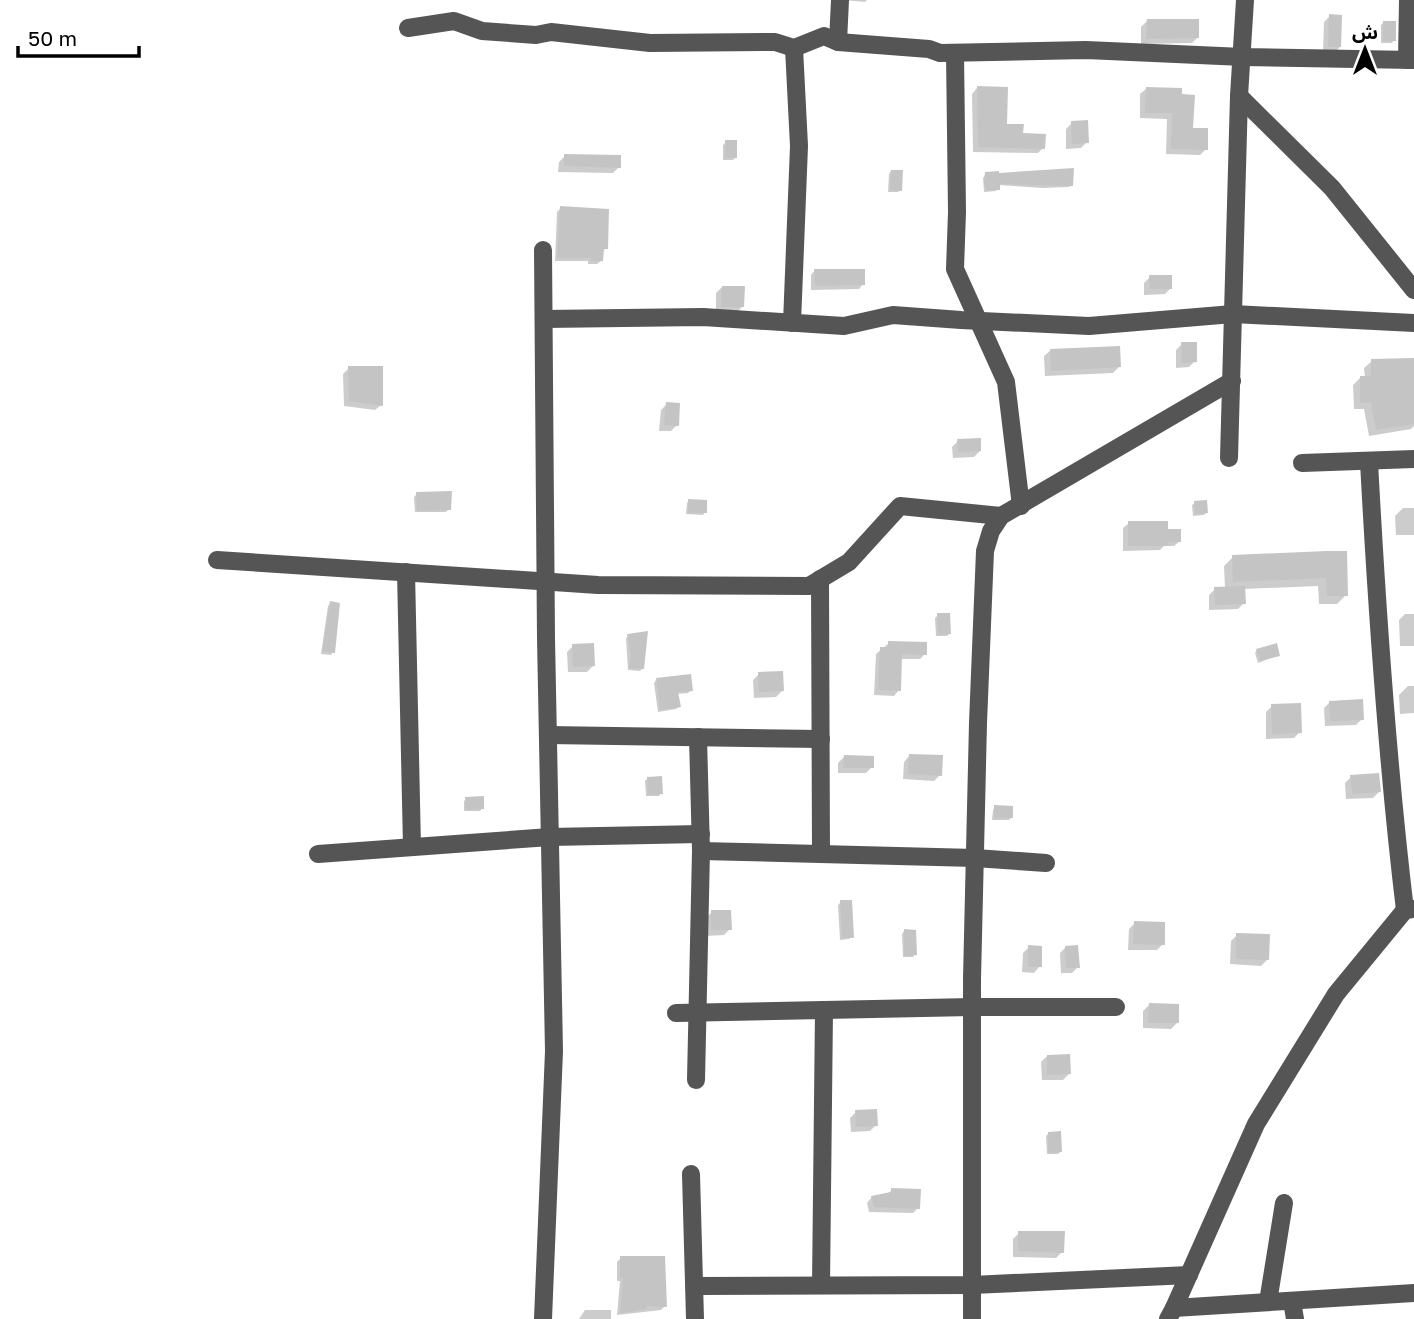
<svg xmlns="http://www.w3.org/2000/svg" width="1414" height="1319" viewBox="0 0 1414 1319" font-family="'Golos Text','Noto Sans Arabic',sans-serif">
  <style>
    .shadow { fill: #0003 }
    .building { fill: #c4c4c4 }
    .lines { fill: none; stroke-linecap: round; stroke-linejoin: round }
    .minor { stroke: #555; stroke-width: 18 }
  </style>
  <rect width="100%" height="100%" fill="#fff"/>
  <g class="shadow">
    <polygon points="843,0 867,0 865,2"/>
    <polygon points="1330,16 1340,47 1334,53 1323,52 1324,22"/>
    <polygon points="1147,21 1198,37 1192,43 1141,44 1141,27"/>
    <polygon points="1383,23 1394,40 1392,43 1381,43 1381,25"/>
    <polygon points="977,88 1006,126 1043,148 1038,153 973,152 972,94"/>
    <polygon points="1146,89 1191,129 1206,149 1200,155 1166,154 1167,119 1140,118 1140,94"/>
    <polygon points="1072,123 1087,142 1081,148 1066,149 1066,129"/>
    <polygon points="726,142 736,157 733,160 723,160 723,145"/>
    <polygon points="565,156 619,167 613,173 558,172 559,162"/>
    <polygon points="891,171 901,190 898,192 888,192 889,174"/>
    <polygon points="986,174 998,175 1072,185 1069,187 1043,188 998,185 996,191 984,192 983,178"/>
    <polygon points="561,208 606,248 602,252 601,261 597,264 588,264 588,261 555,261 557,212"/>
    <polygon points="815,270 863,284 859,289 811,290 811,275"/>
    <polygon points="1150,277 1171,288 1165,294 1144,295 1144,283"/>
    <polygon points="722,287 742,307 736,313 716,312 716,293"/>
    <polygon points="1182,344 1195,361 1189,367 1176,368 1176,350"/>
    <polygon points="1051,350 1119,367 1113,373 1045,376 1044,356"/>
    <polygon points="1414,360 1414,426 1411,429 1369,436 1364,409 1354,409 1353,385 1360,378 1365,378 1364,368 1372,361"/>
    <polygon points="349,368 381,405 375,410 344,406 343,374"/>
    <polygon points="667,404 677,425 671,431 659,431 661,410"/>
    <polygon points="958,441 980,451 974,457 953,458 952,447"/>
    <polygon points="417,494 449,509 446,512 415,512 414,497"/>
    <polygon points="689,501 705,512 703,515 686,514 687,503"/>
    <polygon points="1195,503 1207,512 1204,515 1193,516 1192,505"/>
    <polygon points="1403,508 1414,508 1414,535 1396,535 1395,516"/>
    <polygon points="1129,523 1166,530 1180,541 1174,546 1164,546 1160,550 1123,551 1123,528"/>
    <polygon points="1345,553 1346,595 1337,604 1319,604 1318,586 1243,589 1244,603 1238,609 1209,610 1209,595 1215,589 1225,588 1224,566 1233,557"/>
    <polygon points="331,603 333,652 331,655 321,654 328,606"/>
    <polygon points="1405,614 1414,614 1414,646 1400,646 1399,620"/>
    <polygon points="938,615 949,634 947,636 936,636 935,618"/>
    <polygon points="628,636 643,668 640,671 628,670 626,638"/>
    <polygon points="889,643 925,654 920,659 900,659 899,690 894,696 874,695 876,654"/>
    <polygon points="573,646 593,666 587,672 568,672 567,652"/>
    <polygon points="1257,650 1278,655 1258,663 1255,653"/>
    <polygon points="759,674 782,691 776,697 754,698 753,680"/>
    <polygon points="656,680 691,690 688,693 677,694 679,707 676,709 658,712 654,683"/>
    <polygon points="1408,686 1414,686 1414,713 1400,714 1399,695"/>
    <polygon points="1330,702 1362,719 1356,725 1325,726 1324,708"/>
    <polygon points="1272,706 1300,732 1294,738 1266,739 1266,712"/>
    <polygon points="910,755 940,775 934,781 903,779 904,762"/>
    <polygon points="844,757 872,767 866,773 838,773 838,763"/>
    <polygon points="1351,777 1379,792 1373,798 1346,799 1345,783"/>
    <polygon points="648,778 661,793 659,796 646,796 645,781"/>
    <polygon points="466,799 482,808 480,811 464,811 464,801"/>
    <polygon points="995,807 1011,818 1009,820 992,820 993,810"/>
    <polygon points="841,902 852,937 849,939 840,940 838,905"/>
    <polygon points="712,912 730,929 724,935 705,936 706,918"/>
    <polygon points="1135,923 1163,944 1157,950 1128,950 1129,929"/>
    <polygon points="904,931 915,954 913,957 903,957 902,934"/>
    <polygon points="1237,935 1267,960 1261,966 1230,964 1231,941"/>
    <polygon points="1029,947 1040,966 1034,973 1022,972 1023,953"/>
    <polygon points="1066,947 1078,967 1072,973 1061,973 1060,953"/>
    <polygon points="1149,1005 1177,1023 1171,1029 1143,1028 1143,1011"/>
    <polygon points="1047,1056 1069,1074 1063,1080 1042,1080 1041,1062"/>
    <polygon points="856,1112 876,1125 870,1131 851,1132 850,1118"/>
    <polygon points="1048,1134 1060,1152 1058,1154 1047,1154 1046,1136"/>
    <polygon points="892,1190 918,1208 913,1213 869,1212 867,1203 872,1197 887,1194"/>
    <polygon points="1019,1233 1062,1252 1056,1258 1013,1257 1013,1239"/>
    <polygon points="621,1258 665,1306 661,1310 617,1315 620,1281 617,1281 617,1262"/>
    <polygon points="585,1310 611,1310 611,1319 579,1319"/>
  </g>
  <g class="building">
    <polygon points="1329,14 1342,15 1341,47 1328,47"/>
    <polygon points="1147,19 1199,19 1199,38 1146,39"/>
    <rect x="1383" y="21" width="13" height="20"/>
    <polygon points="977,86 1008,87 1007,124 1024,124 1023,133 1046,134 1045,149 978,147"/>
    <polygon points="1146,87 1182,88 1182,94 1195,95 1193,128 1208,128 1208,150 1171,149 1172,113 1145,113"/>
    <polygon points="1088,120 1089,143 1072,144 1071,121"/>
    <rect x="725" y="140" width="12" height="18"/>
    <polygon points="564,154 621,155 621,168 564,166"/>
    <polygon points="1074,168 1073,186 1000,184 1000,190 986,190 984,183 985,172 999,171 999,173"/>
    <polygon points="891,170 903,170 902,191 890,190"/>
    <polygon points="560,206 609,209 608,249 604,249 603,261 591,261 591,258 557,258"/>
    <polygon points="814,269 865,269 865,285 815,286"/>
    <polygon points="1149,275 1172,275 1172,289 1150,289"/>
    <polygon points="722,286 745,286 744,307 721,307"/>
    <polygon points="1181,342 1197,342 1197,362 1182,363"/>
    <polygon points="1120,346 1121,367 1051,371 1050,349"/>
    <polygon points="1414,358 1414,424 1376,430 1371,402 1360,403 1360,376 1371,376 1371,359"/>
    <polygon points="348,366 383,366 383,406 349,401"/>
    <polygon points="666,402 680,403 679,426 664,425"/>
    <polygon points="981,438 981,451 958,452 957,439"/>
    <polygon points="452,491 451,510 417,511 416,492"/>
    <polygon points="688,499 707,500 707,513 688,513"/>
    <polygon points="1207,500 1208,513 1195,514 1194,501"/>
    <polygon points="1128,521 1168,521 1168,529 1181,529 1181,542 1168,542 1168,546 1128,546"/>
    <polygon points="1326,551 1347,551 1348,596 1327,596 1326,578 1233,582 1232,555"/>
    <polygon points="1245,586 1246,604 1215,605 1214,587"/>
    <polygon points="330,601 340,603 335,653 322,652"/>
    <polygon points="937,613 950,613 951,634 938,635"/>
    <polygon points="648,631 644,669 629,668 631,655 627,634"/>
    <polygon points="888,641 927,642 927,655 902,654 901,691 878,690 880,647 888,647"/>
    <polygon points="594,643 595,666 573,667 572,644"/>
    <polygon points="1277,643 1280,656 1260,661 1256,649"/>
    <polygon points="783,671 784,691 759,692 758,672"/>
    <polygon points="691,674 693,691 678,692 681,707 660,710 656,678"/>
    <polygon points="1363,699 1364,720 1330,721 1329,701"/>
    <polygon points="1301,703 1302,733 1272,734 1271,704"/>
    <polygon points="909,754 943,755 942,776 908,774"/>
    <polygon points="844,755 874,756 874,768 843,768"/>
    <polygon points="1379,773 1381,792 1352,794 1350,775"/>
    <polygon points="662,776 663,794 648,795 647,777"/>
    <polygon points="484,796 484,809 466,810 465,797"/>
    <polygon points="994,805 1013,806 1013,818 994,818"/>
    <polygon points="840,900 852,900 854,938 842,938"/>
    <polygon points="711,910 731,910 732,930 711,930"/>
    <polygon points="1134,921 1165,922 1165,945 1133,944"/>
    <polygon points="904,929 916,930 917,955 904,956"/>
    <polygon points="1236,933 1270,934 1269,960 1236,959"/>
    <polygon points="1028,945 1042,946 1042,967 1028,967"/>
    <polygon points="1078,945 1080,968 1066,968 1065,946"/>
    <polygon points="1149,1003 1179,1004 1179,1023 1148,1023"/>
    <polygon points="1070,1054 1071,1074 1047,1075 1047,1055"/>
    <polygon points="877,1109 878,1126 856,1127 855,1110"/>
    <polygon points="1061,1131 1062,1152 1048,1153 1048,1132"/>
    <polygon points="891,1188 921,1189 920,1209 874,1207 871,1196 891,1192"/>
    <polygon points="1018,1231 1065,1231 1064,1253 1018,1251"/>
    <polygon points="620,1256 665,1256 667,1307 646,1306 647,1309 620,1313 623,1278 620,1278"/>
  </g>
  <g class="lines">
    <g class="minor">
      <polyline points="408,28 454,21 482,31 536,35 551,32 650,43 775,42 794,48 824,36 838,42 929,49 940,53 1086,50 1243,57 1414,60"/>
      <polyline points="838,42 840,0"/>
      <polyline points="955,53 957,212 955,269 1006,382 1021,506"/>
      <polyline points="1407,60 1408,0"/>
      <polyline points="1239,96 1332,188 1414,290"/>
      <polyline points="543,250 546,638 554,1051 543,1319"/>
      <polyline points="544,319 703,317 844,326 893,315 961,320 1089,326 1233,314 1414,323"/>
      <polyline points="792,323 799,146 794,48"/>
      <polyline points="1229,458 1239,96 1245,0"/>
      <path d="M1369,462C1377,612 1387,761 1405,910L1414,909"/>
      <polyline points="1302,463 1414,459"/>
      <polyline points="217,560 598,585 809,586 849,562 900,506 1001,516"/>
      <polyline points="406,572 412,847"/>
      <polyline points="820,579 821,854"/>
      <polyline points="548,735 821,739"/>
      <polyline points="701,851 975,858 1046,863"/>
      <polyline points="318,854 550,837 701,834"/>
      <polyline points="676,1013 972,1007 1116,1007"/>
      <polyline points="696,1080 701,851 698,737"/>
      <polyline points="691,1174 695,1319"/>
      <polyline points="821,1285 824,1010"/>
      <polyline points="696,1286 972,1285 1189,1275"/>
      <polyline points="1292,1301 1295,1319"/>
      <polyline points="1268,1302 1284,1203"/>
      <polyline points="1174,1308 1256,1124 1336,994 1405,910"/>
      <polyline points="972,1319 972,979 978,723 985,551 991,531 1001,516 1232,381"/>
      <polyline points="1168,1319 1174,1308 1414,1293"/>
    </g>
  </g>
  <g transform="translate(1365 49)" stroke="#ffffff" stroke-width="5" paint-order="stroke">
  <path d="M0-5L12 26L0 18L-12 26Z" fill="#000000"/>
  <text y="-10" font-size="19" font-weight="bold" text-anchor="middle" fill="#000000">ش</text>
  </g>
  <path d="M18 46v10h121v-10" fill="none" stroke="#000000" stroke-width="3.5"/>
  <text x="28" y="46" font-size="21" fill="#000000" stroke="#ffffff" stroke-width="5" paint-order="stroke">50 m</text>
</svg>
